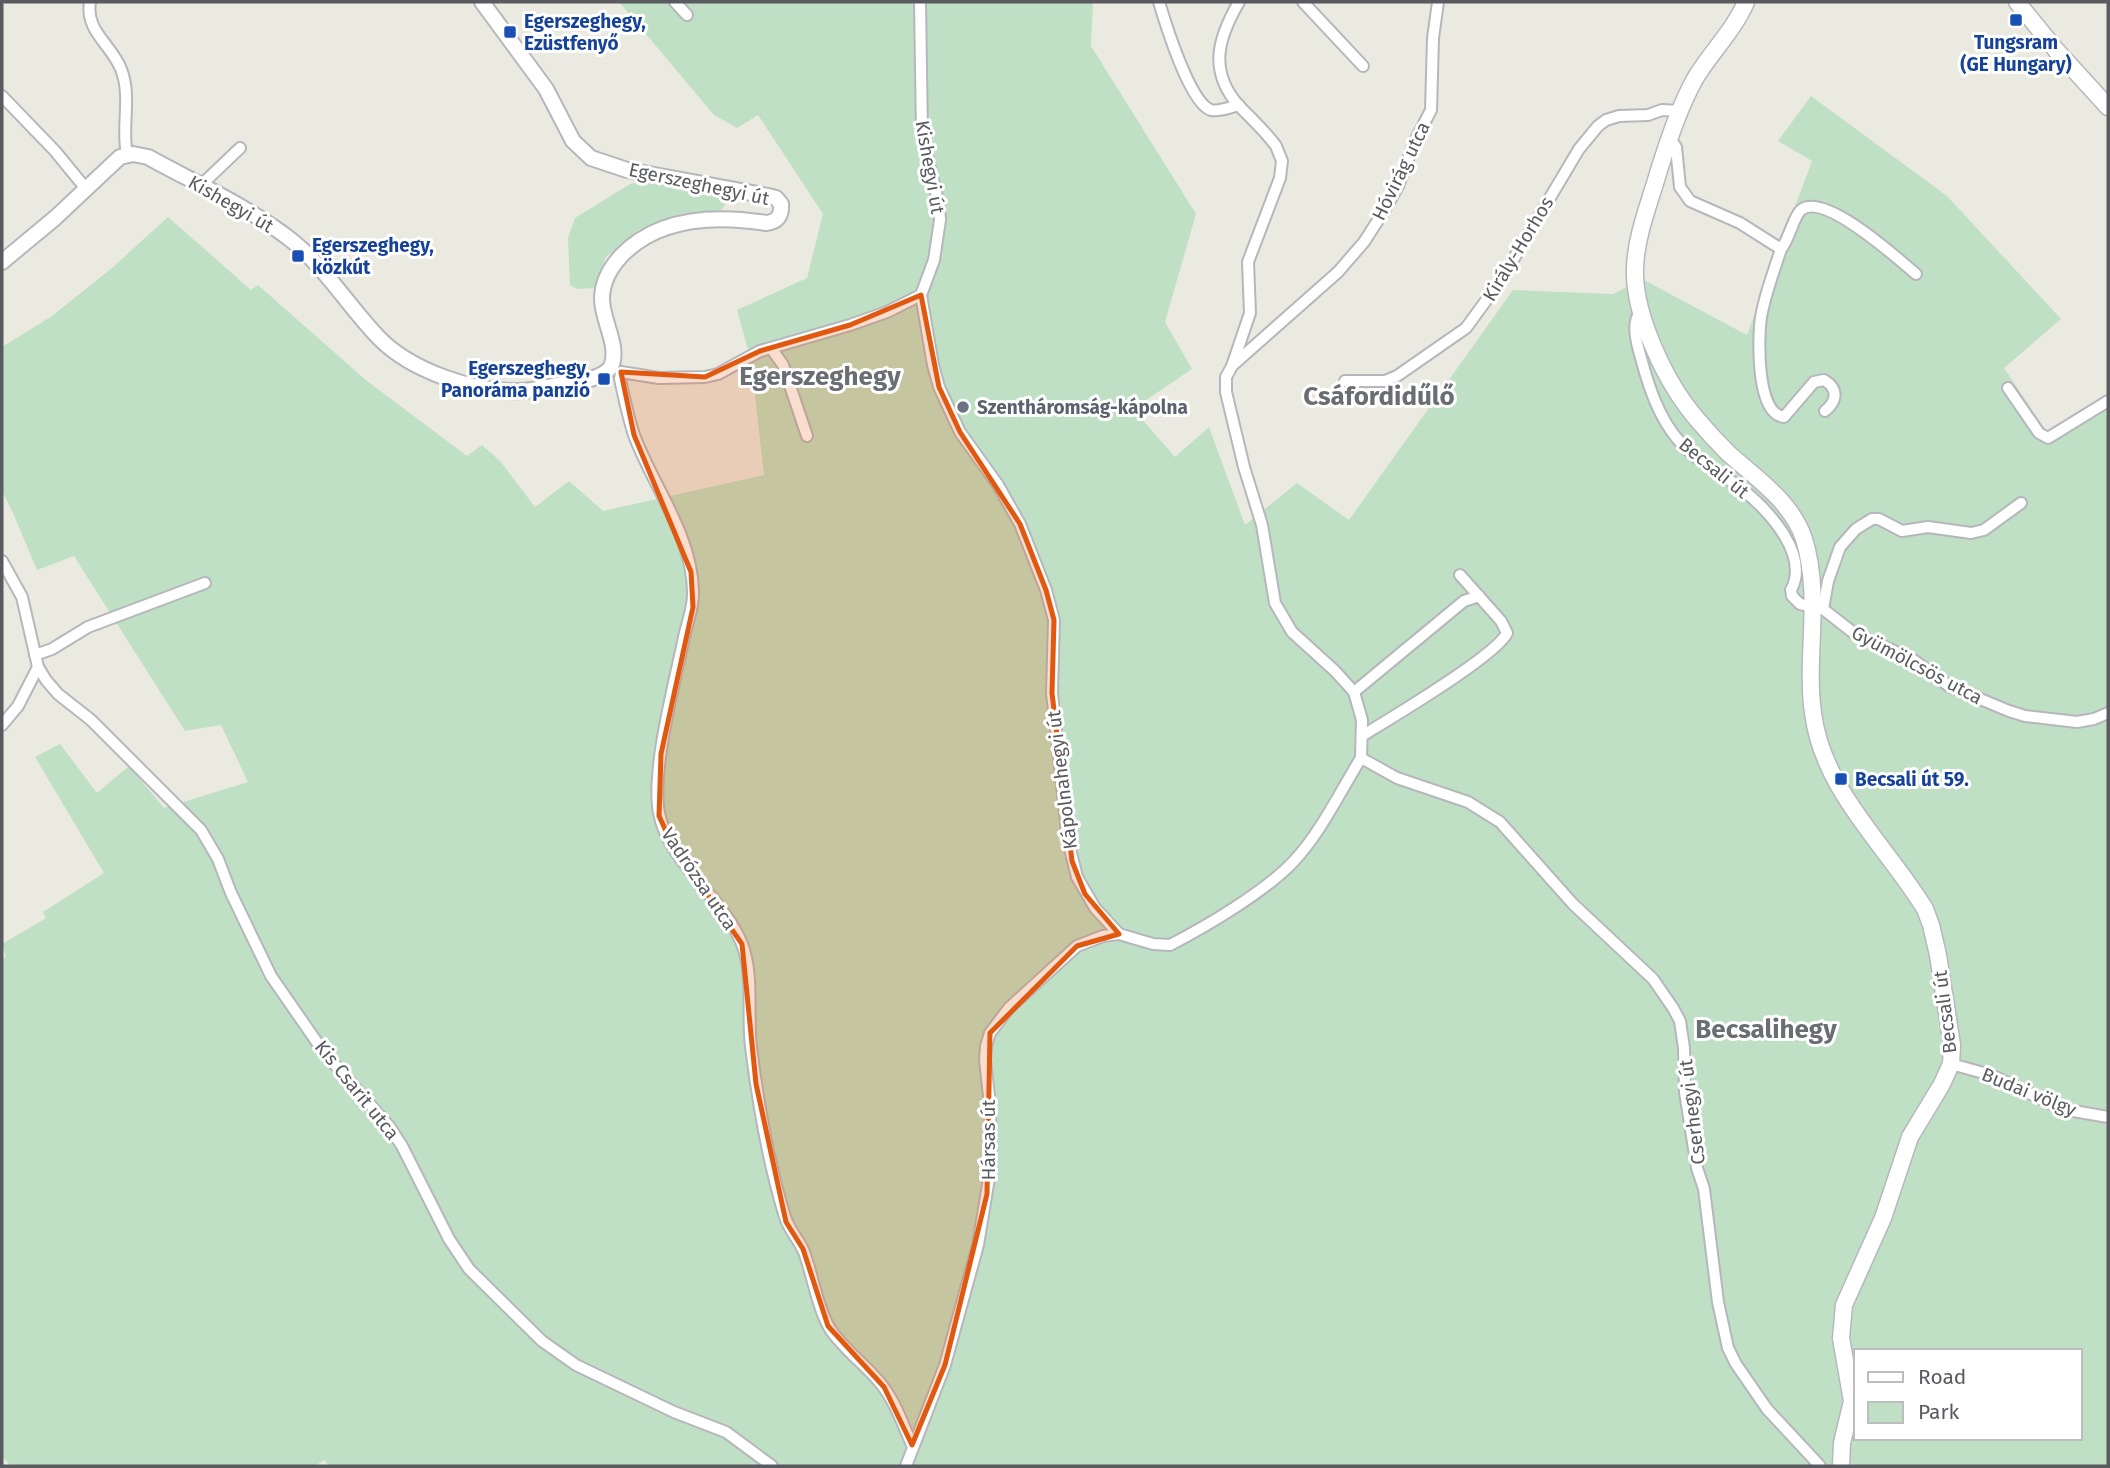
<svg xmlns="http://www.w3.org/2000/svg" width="2110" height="1468" viewBox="0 0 2110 1468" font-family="'Fira Sans',sans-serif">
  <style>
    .green { fill: #bfe0c4; fill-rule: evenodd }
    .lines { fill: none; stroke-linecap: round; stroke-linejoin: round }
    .minor-casing { stroke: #b6b7bc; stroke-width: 14 }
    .tertiary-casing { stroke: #b6b7bc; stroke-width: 18 }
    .secondary-casing { stroke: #b6b8be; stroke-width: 19 }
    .minor { stroke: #fff; stroke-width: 10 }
    .tertiary { stroke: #fff; stroke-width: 14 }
    .secondary { stroke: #fff; stroke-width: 16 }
    .marked { fill: #e15910; fill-opacity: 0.2; stroke: #e15910; stroke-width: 5; stroke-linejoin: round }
    .transit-dot { fill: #1a4fb4; stroke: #fff; stroke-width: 2.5 }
    .worship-dot { fill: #6b7280; stroke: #fff; stroke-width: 2.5 }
    .labels { text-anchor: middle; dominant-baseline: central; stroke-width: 6; stroke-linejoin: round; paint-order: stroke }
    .transit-label { font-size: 19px; font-weight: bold; fill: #164399; stroke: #fff; text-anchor: start }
    .street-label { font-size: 19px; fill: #595b60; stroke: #fff }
    .worship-label { font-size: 19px; font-weight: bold; fill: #5b616d; stroke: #fff; text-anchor: start }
    .district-label { font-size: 26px; font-weight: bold; fill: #6a6d72; stroke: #fff }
  </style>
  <rect width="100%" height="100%" fill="#ebeae1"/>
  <g class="green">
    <path d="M619,2H1093L1091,46L1196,214L1165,322L1192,369L1133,409L1175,457L1209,427L1245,525L1297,483L1349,520L1513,290L1613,294L1642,279L1747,335L1812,161L1778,141L1811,96L1947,196L2061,319L2004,368L2047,432L2108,395V1466H329L324,1460L315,1466H11L2,1456V959L6,957L2,944L46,918L43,912L104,873L35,757L60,744L97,793L129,766L164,808L248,782L221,725L185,731L74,556L37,570L13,513L2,491V347L52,316L112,268L168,217L251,290L258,285L367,381L467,456L482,445L501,462L535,507L569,481L603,511L764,475L751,360L737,310L807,278L823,214L758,115L737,128L714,115ZM1856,1351H2080V1438H1856Z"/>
    <polygon points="646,179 727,195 727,202 722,209 713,213 673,216 638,230 606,257 594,288 577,289 570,285 568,238 575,218 630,184"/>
  </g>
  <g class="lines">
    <defs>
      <g id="minor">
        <path d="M90,2C85,31 111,44 121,69C132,97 121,127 127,155"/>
        <polyline points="675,2 687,15"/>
        <path d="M1159,2C1165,22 1190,104 1211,110C1219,112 1231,107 1239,105"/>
        <polyline points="1303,2 1363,66"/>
        <polyline points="2,96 55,151 87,190"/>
        <path d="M1670,139L1676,147L1680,187L1690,201L1740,223L1781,249C1790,238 1793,217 1801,210C1824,191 1898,259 1916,274"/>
        <polyline points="200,186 240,148"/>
        <path d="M1781,249C1774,271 1765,294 1761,317C1758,339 1756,414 1784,417L1814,382L1824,380C1839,389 1837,401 1825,411"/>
        <path d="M921,295L933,365L939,387L960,432L998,485L1020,524L1046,590L1054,620L1052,693L1055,720L1068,841L1077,877L1095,908L1119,934L1153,944L1170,945C1207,926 1266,891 1294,861C1321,832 1340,792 1361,758L1362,720L1354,692L1335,671L1292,632L1275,603L1262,525L1244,467L1226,392V377L1232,366L1250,313L1248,262L1280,178L1282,161L1276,146C1265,131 1252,119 1239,106C1208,71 1218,38 1239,2"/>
        <path d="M1640,312C1631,324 1637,344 1641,358C1649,388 1659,418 1679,441C1697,462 1722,473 1743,490C1769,511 1810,555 1791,590L1792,596L1800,604L1823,609L1855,634L1912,659L1949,686L2009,711L2025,716L2077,722L2094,719L2108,713"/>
        <polyline points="771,348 783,365 807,436"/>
        <polyline points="1234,364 1338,272 1364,242 1384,211 1398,186 1415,141 1431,110 1433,38 1438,2"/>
        <polyline points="1345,381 1385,381 1397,376 1466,328 1501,280 1579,149 1598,126 1606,120 1619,116 1648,115 1662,110 1680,111"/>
        <polyline points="2008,388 2039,433 2048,438 2108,401"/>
        <polyline points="2,561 22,597 38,667 46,680 58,694 91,720 201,830 218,859 231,893 271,976 323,1051 389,1126 402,1146 449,1239 469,1269 542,1341 576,1365 674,1412 726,1432 772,1466"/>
        <polyline points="1823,609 1828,581 1840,547 1856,529 1872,519 1879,519 1902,531 1928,527 1971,533 1984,530 2021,503"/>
        <polyline points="35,655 52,649 88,627 205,583"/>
        <polyline points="1354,692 1464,601 1479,596"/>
        <polyline points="2,725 18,706 38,667"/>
        <path d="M1362,736C1389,719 1496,656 1507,633L1501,621L1460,575"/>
        <polyline points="1361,758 1397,778 1468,802 1500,822 1573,904 1653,979 1673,1008 1680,1021 1684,1048 1685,1092 1697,1168 1704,1189 1718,1302 1728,1348 1736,1364 1767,1409 1820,1466"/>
        <polyline points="1951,1064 1991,1075 2062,1109 2108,1117"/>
        <path d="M912,1445C903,1425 895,1401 881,1384C865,1364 844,1350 830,1329C817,1307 813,1276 804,1252C799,1240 789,1230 785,1217C768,1162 758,1103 751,1047C747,1013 754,975 742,944C723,897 668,862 659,813C651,771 674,685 683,642C686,624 694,609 693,591C692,535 653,486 634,435C628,417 624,397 620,379L621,372L659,378L705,377L718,374L760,351L850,325L887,312L921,295L934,260L940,220L939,205L922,135L920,2"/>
        <polyline points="906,1466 945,1365 978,1245 991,1166 990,1105 985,1060 986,1046 990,1033 1009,1008 1077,946 1103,936 1119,934"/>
      </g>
      <g id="tertiary">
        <path d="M482,2L546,89L573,141L591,158L627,170L768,196L776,198L781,204C782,216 777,222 766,223C715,215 658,217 621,256C610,268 602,283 602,299C602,321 620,346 611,367"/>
        <path d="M2,262L55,218L120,157L133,154L148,157C195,183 249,207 291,240C325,267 349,307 379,338C411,371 476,393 520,391C531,391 542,388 552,386C570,382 599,382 611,367"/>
      </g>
      <g id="secondary">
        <path d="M1746,2C1734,30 1712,51 1696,77C1680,105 1669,139 1659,170C1650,202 1636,235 1635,268C1633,314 1666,383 1696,418C1706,430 1717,442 1728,453C1756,478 1792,502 1804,539C1822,597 1805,656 1813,713C1823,791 1886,845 1925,909L1931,925L1938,955L1952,1045L1951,1064L1942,1084L1910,1137L1883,1218L1844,1305L1841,1338L1852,1401L1842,1443L1841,1466"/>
        <polyline points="2017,2 2056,50 2108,107"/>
      </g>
    </defs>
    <use href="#minor" class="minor-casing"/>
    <use href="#tertiary" class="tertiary-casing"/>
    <use href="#secondary" class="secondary-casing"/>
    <use href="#minor" class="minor"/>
    <use href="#tertiary" class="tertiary"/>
    <use href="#secondary" class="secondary"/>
  </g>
  <path class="marked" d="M921,295L939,387L960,432L1020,524L1046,590L1054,620L1052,693L1072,861L1085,894L1119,934L1077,946L990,1033L987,1194L945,1365L912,1445L884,1387L828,1326L803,1249L786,1222L756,1084L742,944L672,844L659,816L661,754L693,607L691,572L634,435L621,372L705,377L760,351L850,325Z"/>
  <g class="transit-dot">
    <rect x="2009" y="13" width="14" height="14" rx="3.5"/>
    <rect x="503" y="25" width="14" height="14" rx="3.5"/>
    <rect x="291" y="249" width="14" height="14" rx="3.5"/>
    <rect x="597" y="372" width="14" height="14" rx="3.5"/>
    <rect x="1834" y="772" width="14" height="14" rx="3.5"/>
  </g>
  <circle class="worship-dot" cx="963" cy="407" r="7"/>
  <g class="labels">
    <g class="transit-label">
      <text x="524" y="21">Egerszeghegy,<tspan x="524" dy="22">Ezüstfenyő</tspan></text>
      <text x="2016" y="42" text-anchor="middle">Tungsram<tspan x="2016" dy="22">(GE Hungary)</tspan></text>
      <text x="312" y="245">Egerszeghegy,<tspan x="312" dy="22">közkút</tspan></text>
      <text x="590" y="368" text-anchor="end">Egerszeghegy,<tspan x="590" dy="22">Panoráma panzió</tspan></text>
      <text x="1855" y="779">Becsali út 59.</text>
    </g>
    <g class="street-label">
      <text transform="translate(930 167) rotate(80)">Kishegyi út</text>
      <text transform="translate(1401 171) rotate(-64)">Hóvirág utca</text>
      <text transform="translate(699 184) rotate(12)">Egerszeghegyi út</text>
      <text transform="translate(231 204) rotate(30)">Kishegyi út</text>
      <text transform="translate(1518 249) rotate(-59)">Király-Horhos</text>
      <text transform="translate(1714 468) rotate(39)">Becsali út</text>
      <text transform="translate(1917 665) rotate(28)">Gyümölcsös utca</text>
      <text transform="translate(1062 780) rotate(-97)">Kápolnahegyi út</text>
      <text transform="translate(699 879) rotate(56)">Vadrózsa utca</text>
      <text transform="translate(1945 1012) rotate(-97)">Becsali út</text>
      <text transform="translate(357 1090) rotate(51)">Kis Csarit utca</text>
      <text transform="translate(2029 1092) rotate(22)">Budai völgy</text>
      <text transform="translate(1692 1112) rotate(-97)">Cserhegyi út</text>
      <text transform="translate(988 1140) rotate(-90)">Hársas út</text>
    </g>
    <g class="worship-label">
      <text x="977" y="407">Szentháromság-kápolna</text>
    </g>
    <g class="district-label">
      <text x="820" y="376">Egerszeghegy</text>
      <text x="1379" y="396">Csáfordidűlő</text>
      <text x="1766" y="1029">Becsalihegy</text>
    </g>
  </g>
  <rect width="2110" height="1468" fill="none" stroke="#595b60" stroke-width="7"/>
  <rect x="1854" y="1349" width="228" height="91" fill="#ffffff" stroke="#bdbdbf" stroke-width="2"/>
  <rect x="1868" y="1372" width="35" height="10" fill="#ffffff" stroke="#bdbdbf" stroke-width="2"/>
  <text x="1918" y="1384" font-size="21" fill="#595b60">Road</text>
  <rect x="1868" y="1402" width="35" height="21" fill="#bfe0c4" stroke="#bdbdbf" stroke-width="2"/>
  <text x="1918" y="1419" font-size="21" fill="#595b60">Park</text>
</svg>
